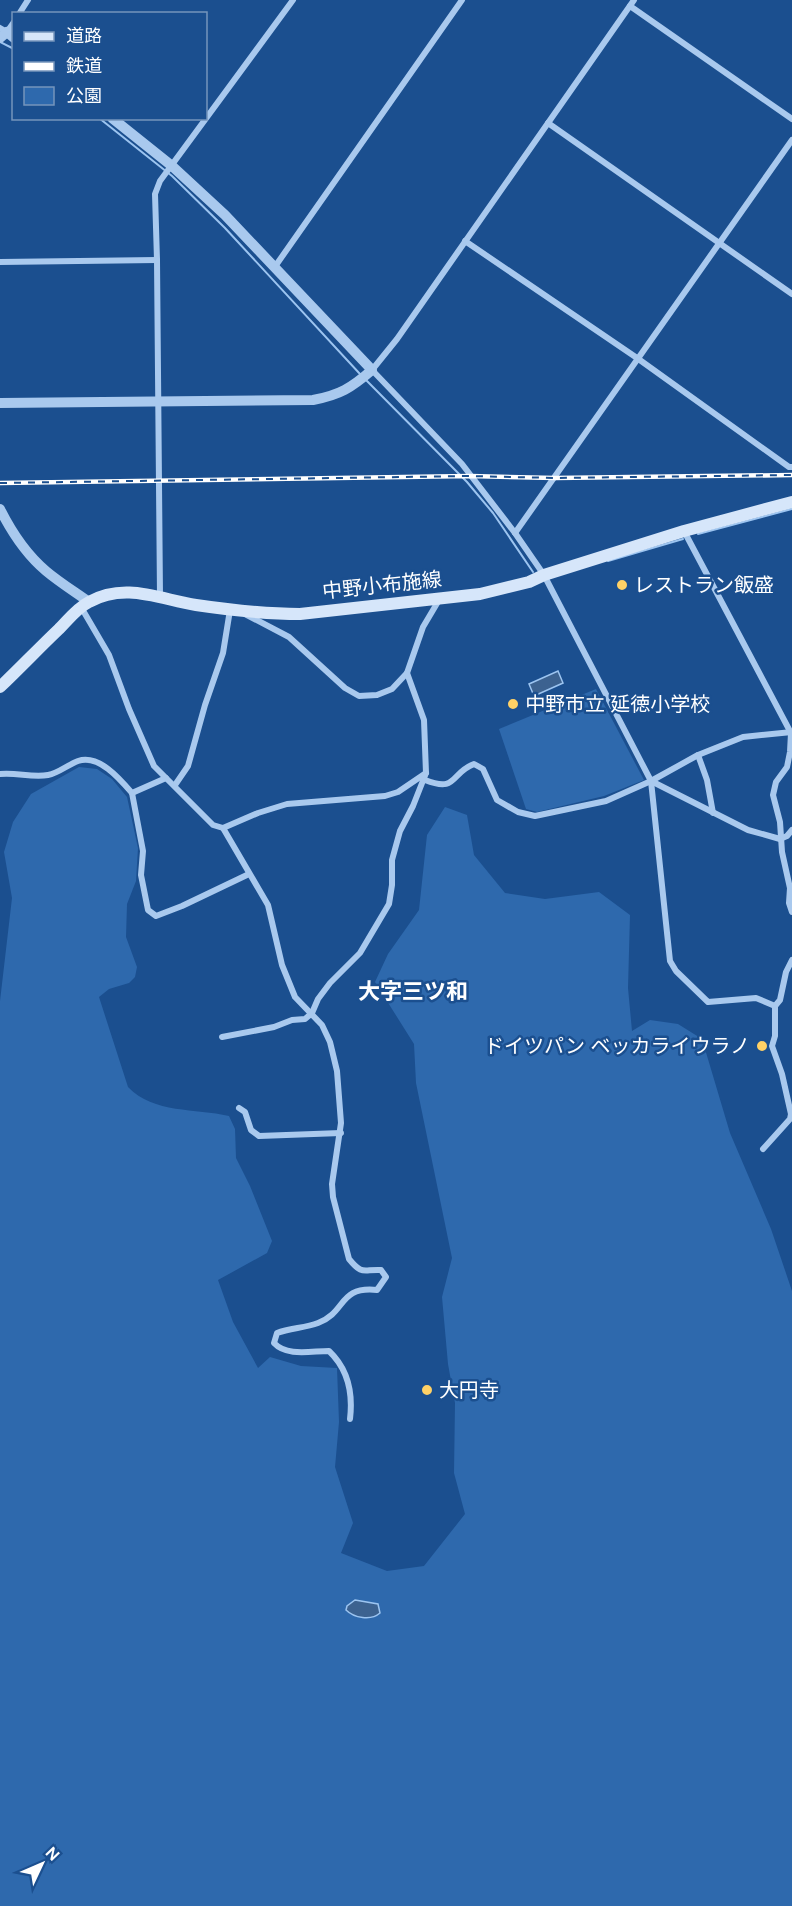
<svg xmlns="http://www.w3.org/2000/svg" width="792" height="1906" viewBox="0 0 792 1906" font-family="'DM Sans','Noto Sans JP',sans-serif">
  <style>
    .green { fill: #2e69ad }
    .water { fill: #3c6290; stroke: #9cc4f0; stroke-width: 1.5 }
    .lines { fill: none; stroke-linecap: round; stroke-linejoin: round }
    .stream { stroke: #9cc4f0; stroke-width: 2 }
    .minor { stroke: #a9c9ee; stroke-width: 6 }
    .tertiary { stroke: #a9c9ee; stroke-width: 10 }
    .secondary { stroke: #d6e6fa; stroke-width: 12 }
    .rail-casing { stroke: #fff; stroke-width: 4.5 }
    .rail { stroke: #1b4f8f; stroke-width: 2; stroke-dasharray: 7; stroke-linecap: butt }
    .poi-dot { fill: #ffd166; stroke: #1b4f8f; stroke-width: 2 }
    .labels { text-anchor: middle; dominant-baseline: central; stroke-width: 5; stroke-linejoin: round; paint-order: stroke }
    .street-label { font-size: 20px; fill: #fff; stroke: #1b4f8f }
    .poi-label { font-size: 20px; fill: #fff; stroke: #1b4f8f; text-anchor: start }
    .quarter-label { font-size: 22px; font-weight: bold; fill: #fff; stroke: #1b4f8f }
  </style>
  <rect width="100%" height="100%" fill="#1b4f8f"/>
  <g class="green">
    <polygon points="596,689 644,780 604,796 537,812 526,809 499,729"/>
    <path d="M79,767L97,769L112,779L127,797L138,848L136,881L127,904L126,937L137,967L135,977L129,983L109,989L99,997L128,1087C154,1114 195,1108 229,1116L235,1129L236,1158L250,1186L272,1241L267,1253L218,1280L233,1322L258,1368L270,1357L301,1366L337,1368L339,1422L335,1467L353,1523L341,1553L387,1571L424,1566L465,1514L454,1473L455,1403L448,1364L442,1297L452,1258L416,1083L414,1044L375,982L388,954L419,910L427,835L445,807L467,815L474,855L505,893L545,899L599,892L630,915L628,988L632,1031L650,1020L678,1024L702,1039L730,1133L771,1229L792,1291V1906H0V1001L12,898L4,852L13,822L31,794Z"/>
  </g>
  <g class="water">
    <polygon points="558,671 563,683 534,696 529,684"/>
    <path d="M355,1600L378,1604L380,1613C371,1621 354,1618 346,1610L347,1606Z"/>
  </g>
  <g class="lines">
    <g class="stream">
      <polyline points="0,42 14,49"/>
      <polyline points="99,118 172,176 225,228 360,374"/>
      <polyline points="366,380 467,482 493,513 533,572"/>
      <polyline points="698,534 792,509"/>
      <polyline points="608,561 683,539"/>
    </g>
    <g class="minor">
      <polyline points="634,0 397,339 372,370 462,464 515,533 544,575 651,781 670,961 676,971 708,1002 756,998 775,1006"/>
      <polyline points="630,6 792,119"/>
      <polyline points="19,14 28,0"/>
      <polyline points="0,28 7,32 14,22"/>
      <polyline points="548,123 792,294"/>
      <polyline points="465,241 637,358 789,467 792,467"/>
      <polyline points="0,262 157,260"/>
      <polyline points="274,268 462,0"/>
      <polyline points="684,531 791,733 790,752 787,767 776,782 773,795 780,822 782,852 790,888 789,903 792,912"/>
      <polyline points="515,533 792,140"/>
      <polyline points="160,596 157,260 155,194 160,181 293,0"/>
      <path d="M81,607L109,655L129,709L154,766L213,825L223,828L268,905L282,965L295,997L322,1025L330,1042L337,1071L341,1123L332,1184L333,1197L349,1259C363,1276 363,1269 381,1270L386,1277L377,1290C338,1286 347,1312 318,1323C305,1328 290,1328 277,1333L274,1343C287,1357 311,1351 329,1351C348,1369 353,1394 350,1419"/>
      <polyline points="245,614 289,637 345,688 359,696 377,695 392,689 407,673 423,627 439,600"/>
      <polyline points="698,755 707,780 713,813"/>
      <path d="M0,774C16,772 32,778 48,775C59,773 67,765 78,761C99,754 120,779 132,793L166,778"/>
      <path d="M425,780C458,793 450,773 474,764L483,769L497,800L518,812L535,816L606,801L651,781L698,755L743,737L792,732"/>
      <polyline points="651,781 748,830 780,839 787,836 792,830"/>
      <polyline points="175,785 188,766 205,705 223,653 230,610"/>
      <polyline points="132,793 143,851 141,875 148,910 156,916 182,906 249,874"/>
      <polyline points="223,828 258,813 287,804 385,796 398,792 426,773"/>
      <polyline points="222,1037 274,1027 292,1020 305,1019 312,1013 318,999 330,983 360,953 389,904 392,885 392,860 400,831 413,806 426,773 424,720 407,673"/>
      <polyline points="239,1108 245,1112 251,1130 259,1136 341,1133"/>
      <polyline points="763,1149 790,1119 791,1114 782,1074 772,1046 775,1036 775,1006 780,1000 786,972 792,960"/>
    </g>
    <g class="tertiary">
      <polyline points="0,38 7,32 14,38"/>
      <path d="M0,403L313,400C340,395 351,388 372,370L225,215L172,166L112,118"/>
      <path d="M0,509C11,531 27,555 46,571C59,582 75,592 89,602"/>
    </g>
    <path class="secondary" d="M0,687C20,668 39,648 59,629C68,620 77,608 89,602C125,582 159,599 196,605C230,610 265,614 300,614L480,594L529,582L544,575L684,531L792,502"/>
    <defs>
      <polyline id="rail" points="0,483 470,476 555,478 792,475"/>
    </defs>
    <use href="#rail" class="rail-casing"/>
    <use href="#rail" class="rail"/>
  </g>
  <g class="poi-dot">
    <circle cx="622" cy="585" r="6"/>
    <circle cx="513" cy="704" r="6"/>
    <circle cx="762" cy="1046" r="6"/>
    <circle cx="427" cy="1390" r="6"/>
  </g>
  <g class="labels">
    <g class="street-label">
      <text transform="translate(382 585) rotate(-6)">中野小布施線</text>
    </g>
    <g class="poi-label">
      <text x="634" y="585">レストラン飯盛</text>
      <text x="525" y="704">中野市立 延徳小学校</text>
      <text x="750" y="1046" text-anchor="end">ドイツパン ベッカライウラノ</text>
      <text x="439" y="1390">大円寺</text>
    </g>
    <g class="quarter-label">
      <text x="413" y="991">大字三ツ和</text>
    </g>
  </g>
  <rect x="12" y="12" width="195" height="108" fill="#1b4f8f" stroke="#7695bc" stroke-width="1.5"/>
  <rect x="24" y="32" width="30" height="9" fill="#d6e6fa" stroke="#7695bc" stroke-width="1.5"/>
  <text x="66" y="42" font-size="18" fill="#ffffff">道路</text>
  <rect x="24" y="62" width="30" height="9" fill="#ffffff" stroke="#7695bc" stroke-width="1.5"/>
  <text x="66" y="72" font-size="18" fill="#ffffff">鉄道</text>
  <rect x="24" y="87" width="30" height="18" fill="#2e69ad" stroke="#7695bc" stroke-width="1.5"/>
  <text x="66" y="102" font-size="18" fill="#ffffff">公園</text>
  <g transform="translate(42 1864) rotate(46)" stroke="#1b4f8f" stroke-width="4.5" paint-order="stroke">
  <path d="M0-4.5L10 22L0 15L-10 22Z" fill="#ffffff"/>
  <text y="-9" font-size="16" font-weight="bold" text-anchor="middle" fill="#ffffff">N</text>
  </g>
</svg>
